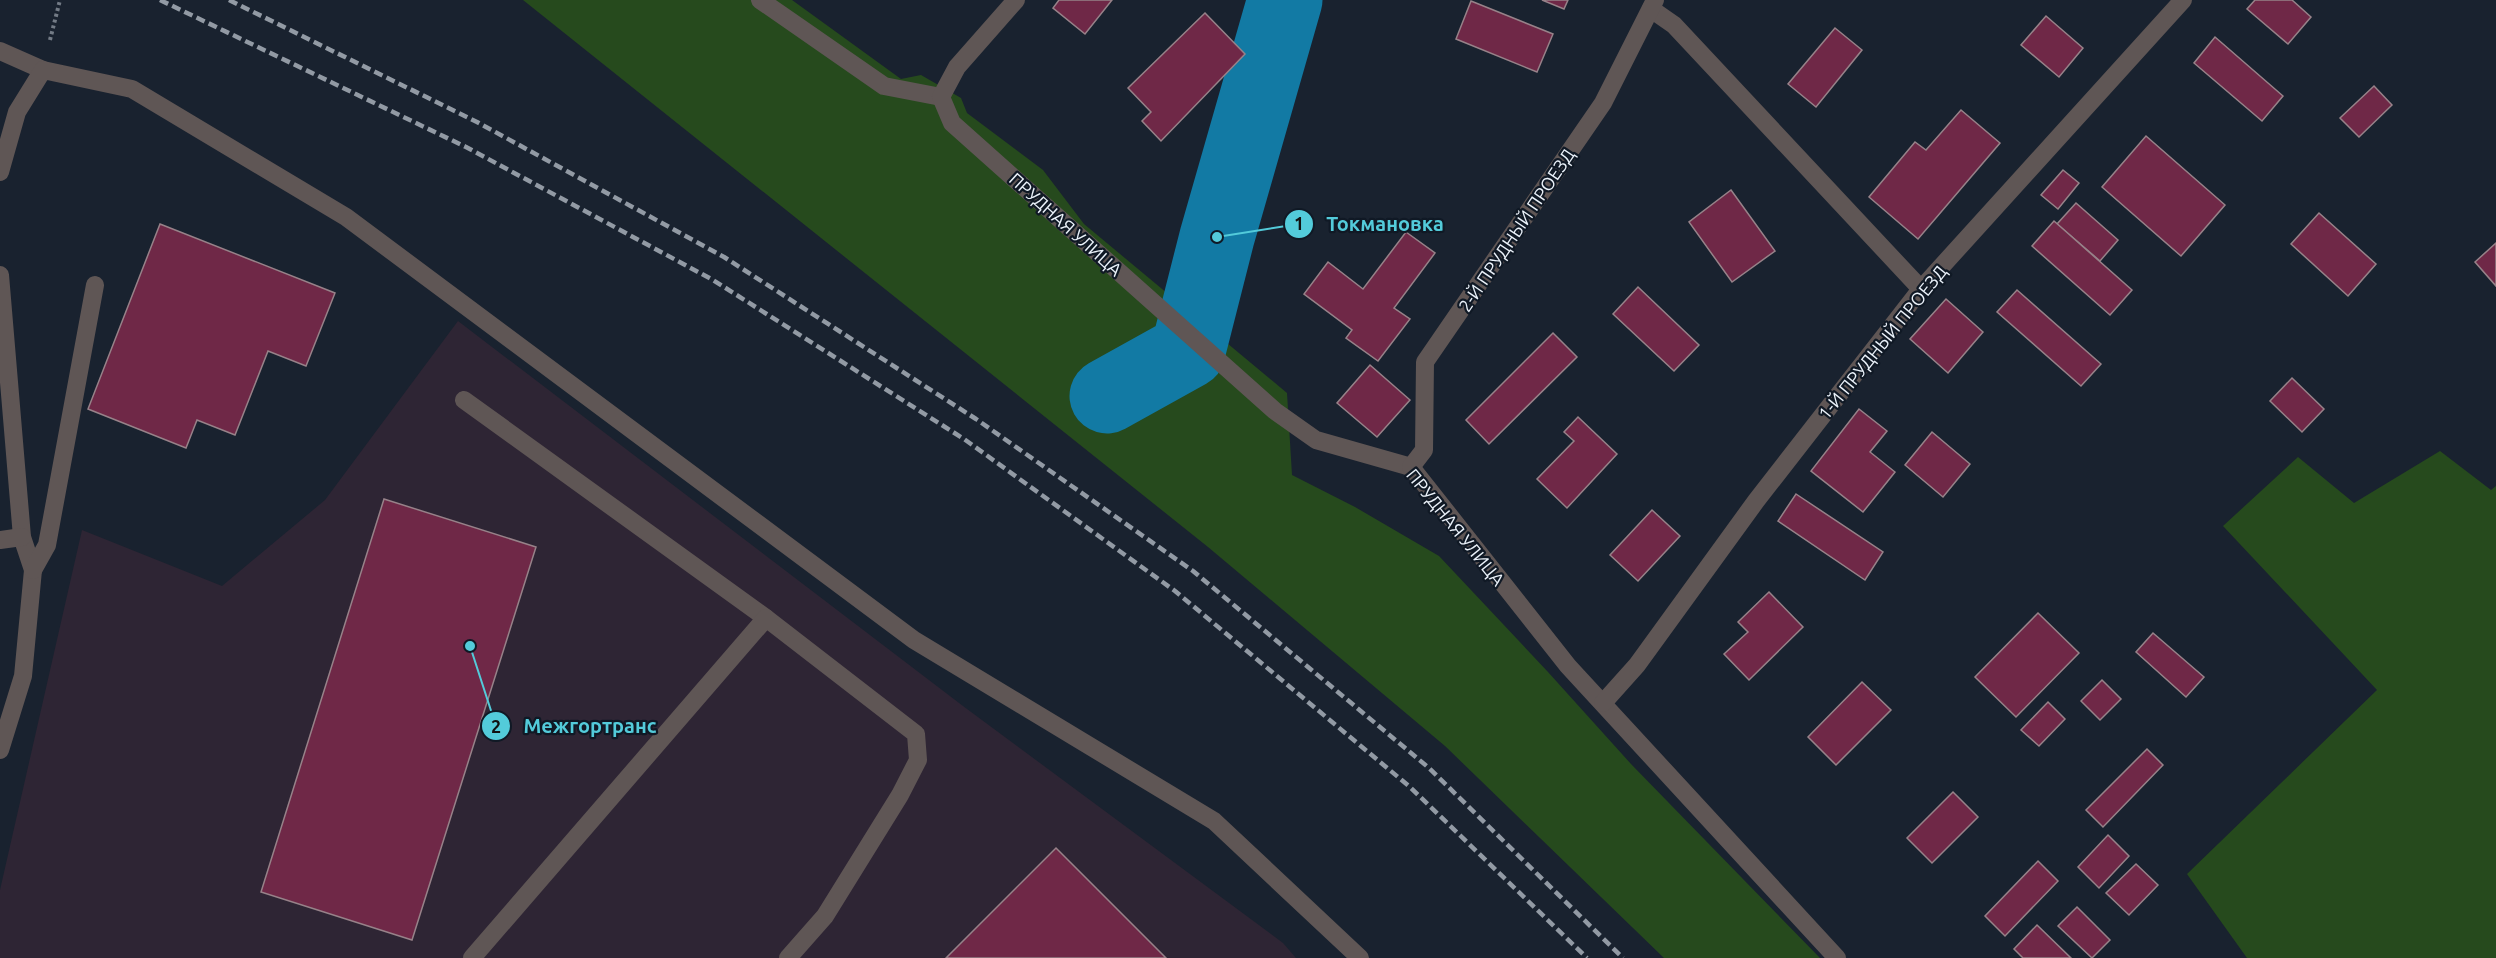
<svg xmlns="http://www.w3.org/2000/svg" width="2496" height="958" viewBox="0 0 2496 958" font-family="Ubuntu,sans-serif">
  <style>
    .industrial { fill: #2e2534 }
    .green { fill: #264a1d }
    .lines { fill: none; stroke-linecap: round; stroke-linejoin: round }
    .river { stroke: #127aa4; stroke-width: 75 }
    .building { fill: #6f2847; stroke: #978289; stroke-width: 1.5 }
    .path { stroke: #737b86; stroke-width: 4; stroke-dasharray: 3 3; stroke-linecap: butt }
    .lane { stroke: #5f5655; stroke-width: 18 }
    .street { stroke: #5f5655; stroke-width: 18 }
    .rail { stroke: #929aa4; stroke-width: 4.5; stroke-dasharray: 9 4.5; stroke-linecap: butt }
    .labels { text-anchor: middle; dominant-baseline: central; stroke-width: 4.5; stroke-linejoin: round; paint-order: stroke }
    .street-label { font-size: 18px; fill: #ebf2fa; stroke: #101925 }
    .leader { fill: none; stroke: #53cbda; stroke-width: 2 }
    .callout-dot { fill: #53cbda; stroke: #101925; stroke-width: 2 }
    .mark-label { font-size: 18px; text-anchor: middle; font-weight: bold; fill: #111 }
    .callout-label { font-size: 20px; text-anchor: middle; font-weight: bold; fill: #53cbda; stroke: #101925; stroke-width: 4.5; stroke-linejoin: round; paint-order: stroke }
  </style>
  <rect width="100%" height="100%" fill="#19222f"/>
  <polygon class="industrial" points="458,321 963,706 1283,943 1296,958 0,958 0,890 82,530 222,586 325,500"/>
  <g class="green">
    <polygon points="523,0 792,0 901,79 921,75 961,98 967,113 1043,170 1084,224 1287,393 1292,475 1355,507 1439,556 1548,672 1631,764 1820,958 1664,958 1445,746 1208,547"/>
    <polygon points="2440,451 2491,490 2496,486 2496,958 2247,958 2187,874 2377,690 2223,526 2298,457 2354,503"/>
  </g>
  <g class="lines">
    <polyline class="river" points="1107,396 1188,351 1217,237 1285,0"/>
  </g>
  <g class="building">
    <polygon points="1059,0 1112,0 1085,34 1053,8"/>
    <polygon points="1542,0 1568,0 1564,9"/>
    <polygon points="2255,0 2292,0 2311,17 2288,44 2247,9"/>
    <polygon points="1471,1 1553,34 1537,72 1456,39"/>
    <polygon points="1205,13 1245,54 1161,141 1142,121 1151,112 1128,88"/>
    <polygon points="2046,16 2083,48 2059,77 2021,45"/>
    <polygon points="1835,28 1862,50 1816,107 1788,84"/>
    <polygon points="2215,37 2283,96 2262,121 2194,63"/>
    <polygon points="2374,86 2392,105 2359,137 2340,118"/>
    <polygon points="1961,110 2000,143 1918,239 1869,197 1915,142 1926,150"/>
    <polygon points="2146,136 2225,205 2181,256 2102,187"/>
    <polygon points="2063,170 2079,183 2058,209 2041,195"/>
    <polygon points="1731,190 1775,251 1732,282 1689,222"/>
    <polygon points="2076,203 2118,240 2100,261 2057,224"/>
    <polygon points="2319,213 2376,264 2348,296 2291,244"/>
    <polygon points="2054,221 2132,290 2110,315 2032,246"/>
    <polygon points="160,224 335,293 306,366 268,351 235,435 197,420 186,448 88,409"/>
    <polygon points="1406,232 1435,253 1394,308 1410,319 1378,361 1346,338 1352,330 1304,294 1328,262 1363,289"/>
    <polygon points="2496,243 2496,286 2475,262"/>
    <polygon points="1638,287 1699,345 1674,371 1613,314"/>
    <polygon points="2017,290 2101,364 2081,386 1997,312"/>
    <polygon points="1946,299 1983,332 1948,373 1910,339"/>
    <polygon points="1553,333 1577,357 1489,444 1466,420"/>
    <polygon points="1370,365 1410,400 1377,437 1337,403"/>
    <polygon points="2292,378 2324,409 2302,432 2270,401"/>
    <polygon points="1859,409 1887,431 1870,452 1895,472 1863,512 1811,471"/>
    <polygon points="1578,417 1617,454 1567,508 1537,479 1574,441 1564,432"/>
    <polygon points="1932,432 1970,464 1943,497 1905,465"/>
    <polygon points="1796,494 1883,552 1865,580 1778,521"/>
    <polygon points="384,499 536,547 412,940 261,892"/>
    <polygon points="1652,510 1680,536 1638,581 1610,555"/>
    <polygon points="1769,592 1803,627 1749,680 1724,654 1748,632 1738,622"/>
    <polygon points="2038,613 2079,653 2016,717 1975,677"/>
    <polygon points="2153,633 2204,677 2186,697 2136,652"/>
    <polygon points="2102,680 2121,699 2100,720 2081,701"/>
    <polygon points="1862,682 1891,710 1836,765 1808,737"/>
    <polygon points="2048,702 2065,719 2039,746 2021,730"/>
    <polygon points="2147,749 2163,765 2103,827 2086,810"/>
    <polygon points="1953,792 1978,817 1932,863 1907,838"/>
    <polygon points="2108,835 2129,856 2099,888 2078,867"/>
    <polygon points="1056,848 1166,958 946,958"/>
    <polygon points="2038,861 2058,881 2005,936 1985,916"/>
    <polygon points="2136,864 2158,885 2129,915 2106,893"/>
    <polygon points="2077,907 2110,940 2092,958 2058,926"/>
    <polygon points="2037,925 2071,958 2023,958 2014,949"/>
  </g>
  <g class="lines">
    <polyline class="path" points="50,40 60,0"/>
    <g class="lane">
      <polyline points="760,0 884,86 941,97"/>
      <polyline points="1651,9 1674,25 1921,289"/>
      <polyline points="0,51 43,70"/>
      <polyline points="0,172 17,112 43,70 132,89 346,217 914,640 1214,821 1360,958"/>
      <polyline points="0,275 22,537 33,570 23,676 0,750"/>
      <polyline points="464,400 766,618"/>
      <polyline points="0,540 22,537"/>
      <polyline points="33,570 47,545 95,285"/>
      <polyline points="472,958 766,618 916,734 918,760 900,795 825,916 788,958"/>
    </g>
    <g class="street">
      <polyline points="1016,0 957,67 941,97 952,123 1275,411 1316,440 1411,467 1568,666 1837,958"/>
      <polyline points="1411,467 1424,450 1425,362 1603,103 1655,0"/>
      <polyline points="1603,703 1637,665 1756,501 1921,289 2183,0"/>
    </g>
    <g class="rail">
      <polyline points="160,0 466,147 713,280 964,439 1175,591 1410,787 1587,958"/>
      <polyline points="229,0 477,122 724,257 976,419 1193,571 1429,768 1623,958"/>
    </g>
  </g>
  <g class="labels">
    <g class="street-label">
      <text transform="translate(1066 224) rotate(42)">ПРУДНАЯ УЛИЦА</text>
      <text transform="translate(1516 230) rotate(-56)">2-Й ПРУДНЫЙ ПРОЕЗД</text>
      <text transform="translate(1882 342) rotate(-51)">1-Й ПРУДНЫЙ ПРОЕЗД</text>
      <text transform="translate(1456 527) rotate(51)">ПРУДНАЯ УЛИЦА</text>
    </g>
  </g>
  <path class="leader" d="M1217 237L1299 224M470 646L496 726"/>
  <g class="callout-dot">
    <circle cx="1217" cy="237" r="6"/>
    <circle cx="470" cy="646" r="6"/>
    <circle cx="1299" cy="224" r="15"/>
    <circle cx="496" cy="726" r="15"/>
  </g>
  <g class="mark-label">
    <text x="1299" y="230">1</text>
    <text x="496" y="733">2</text>
  </g>
  <g class="callout-label">
    <text x="1385" y="231">Токмановка</text>
    <text x="590" y="733">Межгортранс</text>
  </g>
</svg>
